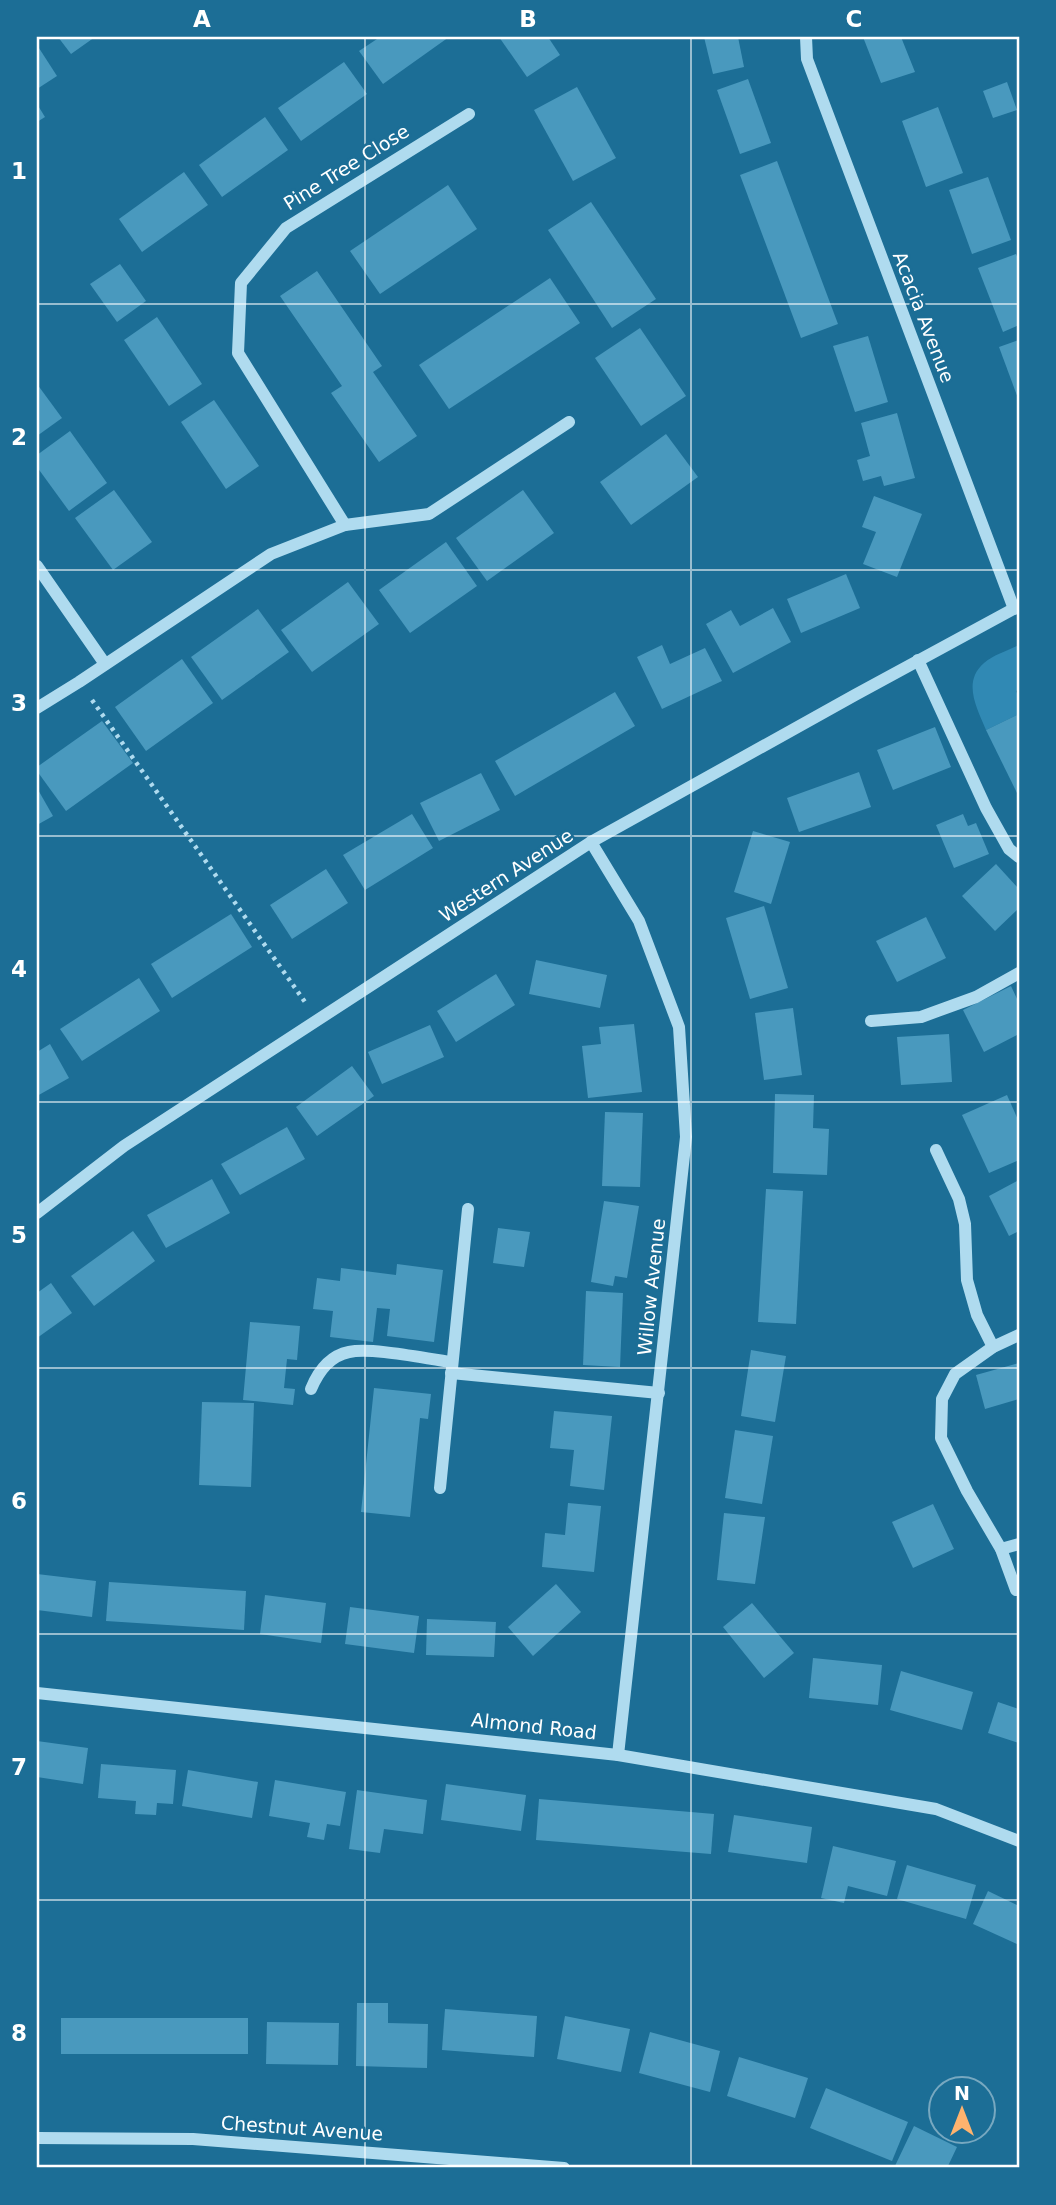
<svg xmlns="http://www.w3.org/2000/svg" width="1056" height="2205" viewBox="0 0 1056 2205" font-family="'DejaVu Sans',sans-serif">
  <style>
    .green { fill: #3089b4 }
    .building { fill: #4999be }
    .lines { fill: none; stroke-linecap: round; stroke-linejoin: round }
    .path { stroke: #afdbef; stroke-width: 4.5; stroke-dasharray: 3.5 5; stroke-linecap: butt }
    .minor { stroke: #afdbef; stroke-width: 12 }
    .grid { fill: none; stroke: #fff; stroke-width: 2; stroke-opacity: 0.55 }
    .labels { text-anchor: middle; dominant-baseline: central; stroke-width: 5; stroke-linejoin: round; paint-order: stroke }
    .street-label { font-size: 19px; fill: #fff; stroke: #1c6e96 }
    .neatline { fill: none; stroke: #fff; stroke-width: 2.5 }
    .grid-label { font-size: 23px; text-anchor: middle; font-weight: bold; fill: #fff }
  </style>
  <rect width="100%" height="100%" fill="#1c6e96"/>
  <path class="green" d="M1019,645V689L1016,691L1019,698V714L986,730C977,708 962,682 984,663C993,655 1009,650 1019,645Z"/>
  <g class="building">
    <polygon points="58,37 95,37 71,54"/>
    <polygon points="380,37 449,37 383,84 359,51"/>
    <polygon points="499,37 548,37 560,55 527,77"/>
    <polygon points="704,37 738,37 744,67 713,74"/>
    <polygon points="863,37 901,37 915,72 881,83"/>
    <polygon points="37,45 57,76 37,89"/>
    <polygon points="344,62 367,94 301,141 278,108"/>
    <polygon points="748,79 771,143 740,154 717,90"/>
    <polygon points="1007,82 1017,110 993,118 983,91"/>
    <polygon points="577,87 616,158 573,181 534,110"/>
    <polygon points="37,104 45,117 37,122"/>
    <polygon points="938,107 963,173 926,187 902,121"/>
    <polygon points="265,117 288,150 222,197 199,165"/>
    <polygon points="777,161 838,324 801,338 740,175"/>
    <polygon points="184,172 208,205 142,252 119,219"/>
    <polygon points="988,177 1011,240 972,254 949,190"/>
    <polygon points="448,185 477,229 380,294 350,251"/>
    <polygon points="591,202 656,299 612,328 548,230"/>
    <polygon points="1016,254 1019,261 1019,325 1003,332 978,268"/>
    <polygon points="120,264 146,301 117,322 90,284"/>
    <polygon points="317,271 382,366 373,372 417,436 379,462 331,393 342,386 280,296"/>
    <polygon points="550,278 580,323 449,409 419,365"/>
    <polygon points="157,317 202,384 169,406 124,340"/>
    <polygon points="640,328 686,396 641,426 595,358"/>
    <polygon points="868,336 888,402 855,412 833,346"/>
    <polygon points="1019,340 1019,401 999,347"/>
    <polygon points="37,384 62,418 37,436"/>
    <polygon points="214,400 259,466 226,489 181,422"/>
    <polygon points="897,413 915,478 884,486 881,476 863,481 857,460 870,456 861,423"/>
    <polygon points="70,431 107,483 69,511 37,467 37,455"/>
    <polygon points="666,434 698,477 631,525 600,482"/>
    <polygon points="114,490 152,542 113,570 75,518"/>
    <polygon points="523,490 554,533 487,581 456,538"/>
    <polygon points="874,496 922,514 897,577 863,564 876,532 862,527"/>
    <polygon points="446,542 477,586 410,633 379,590"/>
    <polygon points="846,574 860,608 801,633 787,599"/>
    <polygon points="348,582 379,624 312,672 281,630"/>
    <polygon points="773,608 791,642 733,673 706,624 731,610 740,626"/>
    <polygon points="258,609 289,652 222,700 191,657"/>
    <polygon points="662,645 670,664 705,648 722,681 662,709 637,657"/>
    <polygon points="182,659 213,703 146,751 115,707"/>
    <polygon points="615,692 635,726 515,796 495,761"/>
    <polygon points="1019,714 1019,797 986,730"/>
    <polygon points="102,721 133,763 66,811 37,771 37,767"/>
    <polygon points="935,727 951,767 893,790 877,750"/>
    <polygon points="859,772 871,807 799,832 787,798"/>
    <polygon points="481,773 500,810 439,841 420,803"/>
    <polygon points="37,788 53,816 37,825"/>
    <polygon points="412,814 433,848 365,890 343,855"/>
    <polygon points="963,814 968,826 976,823 989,854 954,868 936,825"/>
    <polygon points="753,831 790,842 771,904 734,892"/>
    <polygon points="996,864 1019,889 1019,908 995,931 962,896"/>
    <polygon points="326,869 348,903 292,939 270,905"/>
    <polygon points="764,906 788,988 750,999 726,918"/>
    <polygon points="231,914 252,947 172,998 151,964"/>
    <polygon points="926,917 946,958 897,982 876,941"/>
    <polygon points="536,960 607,975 600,1008 529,994"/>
    <polygon points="496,974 515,1005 456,1042 437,1011"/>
    <polygon points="139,978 160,1011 82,1061 60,1029"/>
    <polygon points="1011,986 1019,1003 1019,1034 984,1052 963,1010"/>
    <polygon points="793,1008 802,1075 764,1080 755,1013"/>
    <polygon points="634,1024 642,1092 588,1098 582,1046 601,1044 599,1027"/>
    <polygon points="430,1025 444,1057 382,1084 368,1052"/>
    <polygon points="949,1034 952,1082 901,1085 897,1037"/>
    <polygon points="50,1044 69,1078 37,1096 37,1052"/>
    <polygon points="352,1066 374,1096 317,1136 296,1107"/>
    <polygon points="775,1094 814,1095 813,1128 829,1129 827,1175 773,1173"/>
    <polygon points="1007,1095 1019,1122 1019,1160 989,1173 962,1115"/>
    <polygon points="605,1112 643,1113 640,1187 602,1186"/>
    <polygon points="287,1127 305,1159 240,1195 221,1164"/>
    <polygon points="212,1179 230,1213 166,1248 147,1215"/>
    <polygon points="1019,1180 1019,1231 1009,1236 989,1196"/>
    <polygon points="766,1189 803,1191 796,1324 758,1322"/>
    <polygon points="604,1201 639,1206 627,1278 615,1276 613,1286 591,1282"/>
    <polygon points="498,1228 530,1232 524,1267 493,1263"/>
    <polygon points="133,1231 155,1261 94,1306 71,1276"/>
    <polygon points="397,1264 443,1270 434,1342 387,1336 390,1309 377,1308 373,1342 330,1337 333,1311 313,1309 317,1278 340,1281 341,1268 396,1275"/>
    <polygon points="51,1283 72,1313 37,1338 37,1293"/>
    <polygon points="586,1291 623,1293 620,1367 583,1365"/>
    <polygon points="250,1322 300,1326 297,1360 287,1359 284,1388 295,1389 293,1405 243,1400"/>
    <polygon points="751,1350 786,1356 775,1422 741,1416"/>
    <polygon points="1019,1363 1019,1399 985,1409 976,1375"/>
    <polygon points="374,1388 431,1394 428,1419 420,1418 410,1517 361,1512"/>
    <polygon points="202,1402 254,1403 251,1487 199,1485"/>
    <polygon points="554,1411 612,1416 604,1490 570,1486 574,1450 550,1448"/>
    <polygon points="735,1430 773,1436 762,1504 725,1498"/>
    <polygon points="568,1503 601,1506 594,1572 542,1567 545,1533 565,1535"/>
    <polygon points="933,1504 954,1549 913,1568 892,1522"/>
    <polygon points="724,1513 765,1517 755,1584 717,1580"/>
    <polygon points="37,1574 96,1581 92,1617 37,1610"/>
    <polygon points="109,1582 246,1591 244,1630 106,1621"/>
    <polygon points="556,1584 581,1612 533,1656 508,1627"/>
    <polygon points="265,1595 326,1603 321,1643 260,1634"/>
    <polygon points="752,1603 794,1653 764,1678 723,1627"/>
    <polygon points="350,1607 419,1616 414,1653 345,1644"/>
    <polygon points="427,1619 496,1622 494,1657 426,1655"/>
    <polygon points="813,1658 882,1665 878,1705 809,1698"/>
    <polygon points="901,1671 973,1692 962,1730 890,1710"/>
    <polygon points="998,1702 1019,1709 1019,1743 988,1733"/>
    <polygon points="37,1741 88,1748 83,1784 37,1777"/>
    <polygon points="101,1764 176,1770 173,1804 157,1803 156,1815 135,1814 136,1801 98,1798"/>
    <polygon points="188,1770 258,1782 252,1818 182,1806"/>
    <polygon points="275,1780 346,1792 340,1826 327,1824 324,1840 307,1837 310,1823 269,1816"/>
    <polygon points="446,1784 526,1795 521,1831 441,1820"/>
    <polygon points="357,1790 427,1800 423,1834 384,1829 380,1853 349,1849"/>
    <polygon points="539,1799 714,1814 711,1854 536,1840"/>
    <polygon points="734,1815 812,1827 807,1863 728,1852"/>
    <polygon points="833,1846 896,1861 887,1896 848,1886 844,1903 821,1898"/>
    <polygon points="907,1865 976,1885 966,1919 897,1899"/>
    <polygon points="988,1891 1019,1906 1019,1945 973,1924"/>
    <polygon points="357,2003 388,2003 388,2023 428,2024 427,2068 356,2066"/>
    <polygon points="445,2009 537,2016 534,2057 442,2050"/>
    <polygon points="565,2016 630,2029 621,2072 557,2059"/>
    <rect x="61" y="2018" width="187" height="36"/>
    <polygon points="267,2022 339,2023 338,2065 266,2064"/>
    <polygon points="650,2032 720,2051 710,2092 639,2073"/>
    <polygon points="739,2057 808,2078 795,2118 727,2096"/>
    <polygon points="826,2088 908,2122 892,2161 810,2128"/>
    <polygon points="914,2126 957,2147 948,2166 952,2168 894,2168"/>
  </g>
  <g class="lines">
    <polyline class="path" points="92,700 305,1002"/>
    <g class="minor">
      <polyline points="806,37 807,59 1014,609"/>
      <polyline points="345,525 238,353 241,283 286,228 469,114"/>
      <polyline points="37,566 105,664"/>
      <polyline points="918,660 986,808 1009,849 1019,857"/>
      <polyline points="37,708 79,682 271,554 345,525 429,514 569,422"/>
      <polyline points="591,842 639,921 679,1027 686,1137 618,1755"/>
      <polyline points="871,1021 921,1017 976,997 1019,973"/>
      <polyline points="936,1150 959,1199 965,1224 967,1280 977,1315 993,1347"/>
      <polyline points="37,1213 124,1146 591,842 855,695 1019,606"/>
      <polyline points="451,1373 659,1393"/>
      <path d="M311,1389C318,1372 329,1356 349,1352C372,1347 427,1359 452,1362"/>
      <polyline points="440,1488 468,1209"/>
      <polyline points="1001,1549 1019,1544"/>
      <polyline points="1016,1590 1001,1549 967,1491 941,1438 942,1399 955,1374 993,1347 1019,1335"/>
      <polyline points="37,1693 618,1755 936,1809 1019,1841"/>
      <polyline points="37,2138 193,2139 564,2168"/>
    </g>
  </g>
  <path class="grid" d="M365,37V2168M691,37V2168M37,304H1019M37,570H1019M37,836H1019M37,1102H1019M37,1368H1019M37,1634H1019M37,1900H1019"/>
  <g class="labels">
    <g class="street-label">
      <text transform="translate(346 167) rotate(-32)">Pine Tree Close</text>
      <text transform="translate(924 317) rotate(69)">Acacia Avenue</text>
      <text transform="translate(506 875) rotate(-33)">Western Avenue</text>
      <text transform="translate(651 1287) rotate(-84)">Willow Avenue</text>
      <text transform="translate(534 1726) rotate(6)">Almond Road</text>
      <text transform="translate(302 2128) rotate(4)">Chestnut Avenue</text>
    </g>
  </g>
  <rect width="1056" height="2205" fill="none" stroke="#1c6e96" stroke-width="77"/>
  <g transform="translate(962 2110)"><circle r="33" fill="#1c6e96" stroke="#77a8c0" stroke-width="2"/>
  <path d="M0-5L12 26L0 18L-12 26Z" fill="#ffb36e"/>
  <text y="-10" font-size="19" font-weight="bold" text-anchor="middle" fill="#ffffff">N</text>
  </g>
  <rect x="38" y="38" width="980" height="2128" class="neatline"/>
  <g class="grid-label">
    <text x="202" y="27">A</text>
    <text x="528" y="27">B</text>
    <text x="854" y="27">C</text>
    <text x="19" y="179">1</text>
    <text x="19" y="445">2</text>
    <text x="19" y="711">3</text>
    <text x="19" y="977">4</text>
    <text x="19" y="1243">5</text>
    <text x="19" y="1509">6</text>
    <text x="19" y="1775">7</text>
    <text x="19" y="2041">8</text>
  </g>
</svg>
